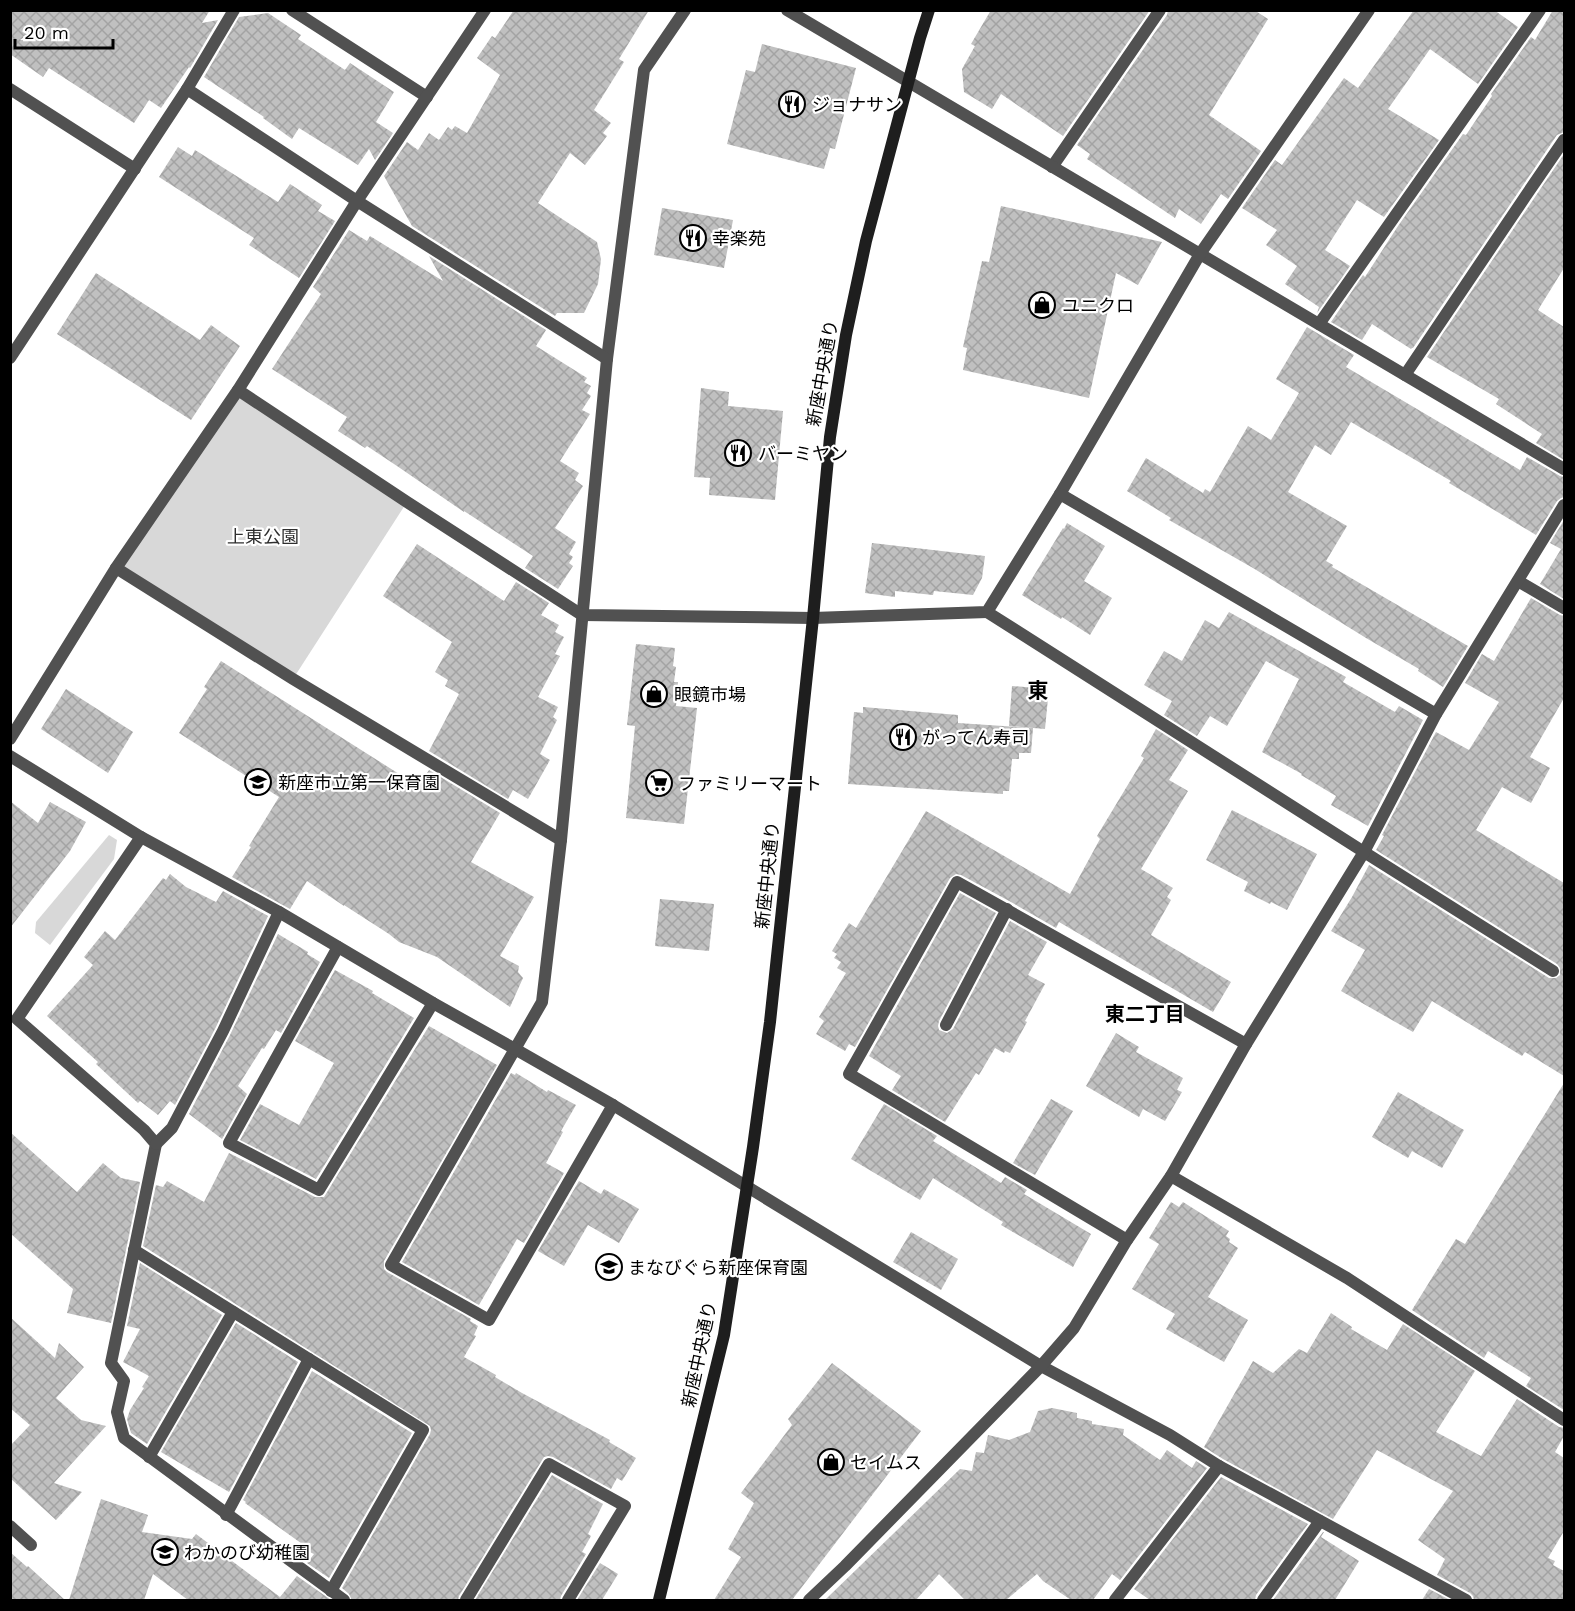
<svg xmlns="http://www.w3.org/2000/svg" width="1575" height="1611" viewBox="0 0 1575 1611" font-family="'Work Sans','Noto Sans JP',sans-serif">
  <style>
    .green { fill: #d8d8d8 }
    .building { fill: url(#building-cross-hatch) }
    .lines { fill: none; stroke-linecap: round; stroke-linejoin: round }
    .lane { stroke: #515151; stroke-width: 12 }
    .street { stroke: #515151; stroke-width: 12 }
    .secondary { stroke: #1e1e1e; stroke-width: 12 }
    .labels { text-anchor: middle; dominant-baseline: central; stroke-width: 4.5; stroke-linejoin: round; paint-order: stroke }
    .poi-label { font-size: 18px; fill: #000; stroke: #fff; text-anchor: start }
    .street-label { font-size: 18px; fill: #000; stroke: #fff }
    .park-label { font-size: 18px; fill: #2f2f2f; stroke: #fff }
    .neighbourhood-label { font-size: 20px; font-weight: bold; fill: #000; stroke: #fff }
    .quarter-label { font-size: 21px; font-weight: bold; fill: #000; stroke: #fff }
  </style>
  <defs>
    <pattern id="building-cross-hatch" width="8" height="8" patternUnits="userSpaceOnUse" patternTransform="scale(1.5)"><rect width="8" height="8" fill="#c0c0c0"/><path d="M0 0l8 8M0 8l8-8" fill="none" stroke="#a3a3a3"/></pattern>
  </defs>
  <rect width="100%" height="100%" fill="#fff"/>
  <g class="green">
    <polygon points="238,390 407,502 293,679 116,568"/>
    <polygon points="109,835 117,840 114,859 50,945 35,933 36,922"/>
  </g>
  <g class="building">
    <polygon points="10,10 210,10 202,23 218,20 190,68 189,67 161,108 149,100 134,123 49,68 43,77 10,54"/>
    <polygon points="514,10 649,10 619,59 624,62 594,110 611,123 603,133 607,136 585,165 570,153 538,203 597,242 601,259 598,284 584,313 557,313 555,316 412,226 384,176 407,142 418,150 429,133 439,140 448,127 452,130 455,126 467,133 500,75 477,58 492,36 495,38"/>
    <polygon points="991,10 1150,10 1063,136 1001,94 992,109 964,92 962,69 975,46 971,44"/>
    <polygon points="1168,10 1254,10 1268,19 1209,115 1261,151 1228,199 1221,194 1201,224 1179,209 1175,218 1087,159 1090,154 1077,145 1167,15"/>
    <polygon points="1414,10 1494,10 1518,27 1478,84 1430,49 1388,109 1439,140 1384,217 1357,200 1325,250 1350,266 1317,313 1319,307 1285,284 1297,266 1266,245 1277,230 1242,208 1275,160 1282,165 1344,78 1358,88"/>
    <polygon points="1553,10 1564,10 1564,132 1557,135 1413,348 1412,348 1411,349 1372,324 1362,340 1331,322 1363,275 1365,277 1398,226 1463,134 1466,135 1492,96 1491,94 1531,37 1535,40"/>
    <polygon points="268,13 301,35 298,39 345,70 350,63 394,92 376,122 393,133 375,160 369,149 358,165 299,128 292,139 263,118 264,117 204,77 239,17"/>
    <polygon points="762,44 856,68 835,149 830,148 824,169 727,144 746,70 755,72"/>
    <polygon points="178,147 192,156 195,150 278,202 290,184 322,205 318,211 335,221 299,278 249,245 254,238 159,177"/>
    <polygon points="1564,154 1564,268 1538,310 1564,327 1564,460 1536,443 1542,434 1496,404 1499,399 1427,357"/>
    <polygon points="1001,206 1162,242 1138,285 1116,273 1089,398 963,370 967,348 963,347 982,261 989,262"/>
    <polygon points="662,208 733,220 724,268 654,255"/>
    <polygon points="349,230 367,241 370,236 443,281 429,256 546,330 536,346 587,378 584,382 591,386 587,393 591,396 582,410 590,414 560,461 579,473 575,480 583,486 555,528 576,542 569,554 573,557 569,563 573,566 558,589 525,568 533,556 464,511 464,512 397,466 367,446 365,448 338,431 347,417 272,369 321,294 313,287"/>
    <polygon points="96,273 200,340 211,325 240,346 191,420 57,334"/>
    <polygon points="1307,327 1354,355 1346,367 1520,470 1527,457 1560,476 1564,477 1564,497 1561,498 1557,501 1536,535 1449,483 1451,481 1351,422 1331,455 1315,445 1288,492 1347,526 1326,561 1333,565 1332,567 1468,646 1443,687 1418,671 1419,669 1366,638 1253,568 1169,520 1171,518 1127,491 1146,458 1203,493 1205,489 1210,492 1248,426 1271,440 1299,393 1276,379"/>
    <polygon points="701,388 729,392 728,406 783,411 775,500 709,495 710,478 694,477"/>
    <polygon points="1564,520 1564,599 1540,584 1561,549 1550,543"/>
    <polygon points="1067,523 1105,546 1084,581 1112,598 1090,635 1062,617 1061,619 1022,595 1063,528 1064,529"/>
    <polygon points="872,543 985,556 982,578 973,595 934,591 933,595 895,591 895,597 865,593"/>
    <polygon points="417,544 504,601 516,582 549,603 541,615 559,625 555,632 564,637 555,654 560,656 538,697 558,707 553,717 557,720 540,754 550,760 528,799 513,790 508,799 429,751 459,694 445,686 448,680 435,672 452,642 383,596"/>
    <polygon points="1531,598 1560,615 1564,616 1564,698 1530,757 1550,768 1531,803 1502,787 1476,830 1564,883 1564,1076 1525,1052 1522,1056 1432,1001 1413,1032 1341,991 1365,950 1331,931 1352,897 1369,865 1549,978 1556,978 1560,975 1560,968 1557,964 1376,850 1384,836 1382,835 1436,732 1469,750 1499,702 1465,683 1482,654 1494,661"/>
    <polygon points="1229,612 1346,677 1343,682 1395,712 1399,706 1423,720 1368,826 1331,805 1336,796 1301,775 1302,774 1262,752 1299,679 1266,661 1227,726 1210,716 1197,736 1164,715 1172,701 1144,685 1164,651 1182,661 1205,620 1219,628"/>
    <polygon points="636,644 675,648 673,666 676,667 674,682 678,682 676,706 697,708 684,824 626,818 635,726 627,725"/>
    <polygon points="221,661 418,786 429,770 500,813 471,862 534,897 500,956 519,966 518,972 523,978 510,1007 437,957 399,942 389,934 344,905 344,906 307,881 290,909 232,877 251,847 249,846 279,797 179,733 207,689 204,687"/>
    <polygon points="1012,686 1037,688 1036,697 1048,698 1045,729 1009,726"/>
    <polygon points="66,689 133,732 108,773 41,729"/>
    <polygon points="863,707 958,715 958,723 1033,728 1031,753 1019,753 1019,759 1012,759 1009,791 1003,791 1003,794 848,784 854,712 863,713"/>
    <polygon points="1156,729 1188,750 1169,780 1188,791 1141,869 1173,888 1167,897 1171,900 1151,935 1231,982 1213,1012 1059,922 1056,928 1011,902 961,875 956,874 950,878 855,1047 849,1044 845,1051 816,1034 824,1021 819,1017 846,973 837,968 841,962 834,958 837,954 832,951 849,923 856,928 926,811 1070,894 1100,839 1097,836 1144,758 1141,756"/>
    <polygon points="10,801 38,823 50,802 86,822 70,851 10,928"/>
    <polygon points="1232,810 1317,854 1287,910 1271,902 1270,904 1244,891 1248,882 1206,860"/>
    <polygon points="170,874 186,887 216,902 223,891 268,916 216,1027 175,1105 170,1101 158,1115 140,1101 138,1103 96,1064 98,1062 47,1016 93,965 84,957 105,931 115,940 163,878 166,880"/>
    <polygon points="960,893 996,913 939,1021 938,1026 939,1030 947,1033 953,1029 1010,921 1047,942 1028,975 1045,984 1025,1021 1027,1022 1010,1053 1005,1051 1004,1053 995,1048 979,1075 976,1073 945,1122 892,1090 901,1076 869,1056"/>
    <polygon points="660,899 714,904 709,951 655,946"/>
    <polygon points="278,934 308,952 307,954 320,962 281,1033 276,1030 264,1049 262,1048 238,1086 247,1094 222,1139 189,1114 230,1035"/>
    <polygon points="335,970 373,991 372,993 414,1018 316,1179 240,1140 260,1104 299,1125 334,1063 295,1041"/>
    <polygon points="429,1026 497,1065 384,1261 384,1269 387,1272 471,1319 470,1321 478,1326 474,1335 476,1336 464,1357 496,1375 495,1377 522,1393 610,1440 609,1442 636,1458 622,1481 617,1478 611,1489 553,1457 548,1456 544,1457 459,1596 458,1600 352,1600 349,1594 342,1588 430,1434 431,1430 430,1426 143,1246 156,1185 163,1187 167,1181 204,1202 229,1153 315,1197 324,1197"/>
    <polygon points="1116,1033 1139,1047 1136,1052 1183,1078 1177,1090 1182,1092 1165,1121 1143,1109 1139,1117 1086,1086"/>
    <polygon points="511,1073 515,1075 516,1073 547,1092 548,1090 576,1105 561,1131 563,1132 546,1163 564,1173 524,1243 517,1239 479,1305 402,1262"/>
    <polygon points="1564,1083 1564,1410 1526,1386 1531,1378 1488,1351 1484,1358 1412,1310 1456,1239 1465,1244"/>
    <polygon points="1398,1092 1464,1130 1442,1168 1412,1151 1408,1158 1372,1137"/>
    <polygon points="1051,1099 1073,1111 1035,1175 1013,1163"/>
    <polygon points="884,1104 937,1136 933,1141 1001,1183 1005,1177 1027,1190 1024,1194 1091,1234 1073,1267 1001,1225 1003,1222 933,1178 920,1200 851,1159"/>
    <polygon points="10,1132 77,1192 103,1163 121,1178 140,1182 111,1323 67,1313 73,1289 10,1233"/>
    <polygon points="579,1181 601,1194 604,1189 639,1209 619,1243 588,1225 564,1266 538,1251"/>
    <polygon points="1171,1202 1179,1207 1183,1202 1229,1231 1226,1236 1230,1239 1229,1242 1238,1248 1208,1297 1248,1320 1224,1362 1166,1329 1175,1314 1132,1289 1159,1244 1149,1238"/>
    <polygon points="911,1232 958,1259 941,1290 893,1262"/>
    <polygon points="140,1263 222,1315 147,1444 131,1433 127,1419 130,1410 144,1388 142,1387 149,1376 123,1362 140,1329 127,1326"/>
    <polygon points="1331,1313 1352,1327 1351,1329 1387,1350 1403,1324 1475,1371 1436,1432 1481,1456 1517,1399 1559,1427 1564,1428 1564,1436 1555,1452 1564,1458 1564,1531 1548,1558 1555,1561 1553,1565 1564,1571 1564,1600 1474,1600 1473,1596 1470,1593 1437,1575 1445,1559 1418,1540 1453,1491 1377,1450 1333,1519 1223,1459 1204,1447 1253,1361 1273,1373 1299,1349 1307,1353"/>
    <polygon points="10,1317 55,1358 59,1343 84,1367 56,1398 81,1420 106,1426 54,1483 82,1492 56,1520 10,1478 10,1446 30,1425 10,1408"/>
    <polygon points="236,1323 298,1362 229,1492 161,1452"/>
    <polygon points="832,1363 921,1431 792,1600 714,1600 741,1557 728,1549 754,1503 741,1493 792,1425 788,1419"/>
    <polygon points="312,1371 412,1433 329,1578 307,1563 314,1554 303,1549 305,1546 245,1503 246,1502 243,1500"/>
    <polygon points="1052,1408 1077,1413 1077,1418 1092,1421 1092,1424 1124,1429 1123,1435 1160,1460 1167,1450 1192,1468 1196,1461 1207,1468 1120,1580 1112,1574 1093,1600 1071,1600 1043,1581 1037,1574 1006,1600 965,1600 939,1574 916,1600 825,1600 960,1469 972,1471 976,1452 984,1453 988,1435 1009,1440 1030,1432 1038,1411"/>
    <polygon points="552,1475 603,1504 588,1534 591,1536 582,1552 586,1554 561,1596 560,1600 475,1600"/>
    <polygon points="1221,1477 1308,1524 1256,1595 1255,1600 1150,1600 1134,1589"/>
    <polygon points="101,1499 148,1515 142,1532 192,1539 196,1534 280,1597 297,1576 331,1600 188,1600 153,1574 144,1600 69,1600"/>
    <polygon points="1323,1532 1324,1532 1321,1537 1359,1561 1335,1600 1273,1600"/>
    <polygon points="10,1552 27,1567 28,1566 65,1600 10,1600"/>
    <polygon points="600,1563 618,1574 602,1600 577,1600"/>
    <polygon points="1429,1589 1450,1600 1422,1600"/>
  </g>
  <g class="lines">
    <g class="lane">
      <polyline points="1052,167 1160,10"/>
      <polyline points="1319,324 1540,10"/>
      <polyline points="1405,375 1525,197 1564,140"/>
      <polyline points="1364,852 1553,971"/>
      <polyline points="338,947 229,1143 319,1190 433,1003"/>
      <polyline points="946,1025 1007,909"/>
      <polyline points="515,1049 391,1265 489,1320 613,1105"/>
      <polyline points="1127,1240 849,1074 957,882 1246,1044"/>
      <polyline points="134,1250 423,1430 331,1591"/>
      <polyline points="149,1457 233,1312"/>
      <polyline points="226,1515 309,1359"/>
      <polyline points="466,1600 549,1464 625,1506 568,1600"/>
      <polyline points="1115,1600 1219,1466"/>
    </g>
    <g class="street">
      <polyline points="292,10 427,97"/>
      <polyline points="685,10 644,70 607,359 561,840 542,1002 515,1049 613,1105 1041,1366 1170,1435 1219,1466 1466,1600"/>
      <polyline points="787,10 1564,469"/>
      <polyline points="10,89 135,169"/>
      <polyline points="187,89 234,10"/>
      <polyline points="10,358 187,89 357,201 607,359"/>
      <polyline points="238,390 407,502 582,615 813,618 987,612 1060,494 1200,254 1369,10"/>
      <polyline points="1060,494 1436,714"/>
      <polyline points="116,568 293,679 561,840"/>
      <polyline points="1518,581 1564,608"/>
      <polyline points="987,612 1364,852"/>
      <polyline points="10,739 116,568 238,390 357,201 485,10"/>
      <polyline points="10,756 141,837 279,912 433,1003 515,1049"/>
      <polyline points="141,837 17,1019 144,1130 156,1144 111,1363 124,1381 117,1412 124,1438 344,1600"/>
      <polyline points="156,1144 172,1128 223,1031 279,912"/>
      <polyline points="1171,1176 1347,1278 1564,1420"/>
      <polyline points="10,1526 31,1545"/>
      <polyline points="809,1600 845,1566 1041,1366 1074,1328 1127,1240 1171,1176 1246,1044 1364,852 1436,714 1564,505"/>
      <polyline points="1263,1600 1320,1521"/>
    </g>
    <polyline class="secondary" points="659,1600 724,1335 753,1147 770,1022 813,618 830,437 846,335 866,241 920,38 929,10"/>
  </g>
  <defs>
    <symbol id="restaurant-ring" viewBox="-11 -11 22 22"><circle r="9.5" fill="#fff" stroke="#000" stroke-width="1.5"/><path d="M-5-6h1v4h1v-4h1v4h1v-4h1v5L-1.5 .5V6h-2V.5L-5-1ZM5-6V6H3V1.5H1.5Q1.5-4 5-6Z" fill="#000"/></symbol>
    <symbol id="shop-ring" viewBox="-11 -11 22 22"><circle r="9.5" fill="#fff" stroke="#000" stroke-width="1.5"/><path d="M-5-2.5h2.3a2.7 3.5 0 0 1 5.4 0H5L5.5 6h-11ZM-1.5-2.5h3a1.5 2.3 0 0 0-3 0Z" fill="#000"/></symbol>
    <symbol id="school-ring" viewBox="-11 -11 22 22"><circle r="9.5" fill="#fff" stroke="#000" stroke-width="1.5"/><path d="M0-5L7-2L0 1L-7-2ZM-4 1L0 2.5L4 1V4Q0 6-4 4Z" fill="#000"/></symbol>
    <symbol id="supermarket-ring" viewBox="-11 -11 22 22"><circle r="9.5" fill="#fff" stroke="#000" stroke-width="1.5"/><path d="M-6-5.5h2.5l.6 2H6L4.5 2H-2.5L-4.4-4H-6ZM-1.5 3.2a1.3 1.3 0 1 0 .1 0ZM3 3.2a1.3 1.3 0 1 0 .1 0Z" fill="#000"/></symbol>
  </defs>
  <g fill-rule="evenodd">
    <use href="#restaurant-ring" x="777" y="89" width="30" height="30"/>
    <use href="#restaurant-ring" x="678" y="223" width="30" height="30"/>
    <use href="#shop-ring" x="1027" y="290" width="30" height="30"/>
    <use href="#restaurant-ring" x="723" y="438" width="30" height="30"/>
    <use href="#shop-ring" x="639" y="679" width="30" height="30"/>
    <use href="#restaurant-ring" x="888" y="722" width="30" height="30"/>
    <use href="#school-ring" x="243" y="767" width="30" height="30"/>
    <use href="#supermarket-ring" x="644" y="768" width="30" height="30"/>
    <use href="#school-ring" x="594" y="1252" width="30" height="30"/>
    <use href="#shop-ring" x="816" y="1447" width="30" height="30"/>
    <use href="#school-ring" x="150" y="1537" width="30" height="30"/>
  </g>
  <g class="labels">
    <g class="poi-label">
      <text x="812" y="104">ジョナサン</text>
      <text x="712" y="238">幸楽苑</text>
      <text x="1062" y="305">ユニクロ</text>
      <text x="758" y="453">バーミヤン</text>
      <text x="674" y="694">眼鏡市場</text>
      <text x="922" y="737">がってん寿司</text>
      <text x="278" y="782">新座市立第一保育園</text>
      <text x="678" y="783">ファミリーマート</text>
      <text x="628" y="1267">まなびぐら新座保育園</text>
      <text x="850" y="1462">セイムス</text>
      <text x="184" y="1552">わかのび幼稚園</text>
    </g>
    <g class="street-label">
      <text transform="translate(822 373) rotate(-80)">新座中央通り</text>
      <text transform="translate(767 875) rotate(-84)">新座中央通り</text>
      <text transform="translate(699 1354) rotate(-78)">新座中央通り</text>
    </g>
    <g class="park-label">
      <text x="263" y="536">上東公園</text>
    </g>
    <g class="neighbourhood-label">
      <text x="1145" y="1014">東二丁目</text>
    </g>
    <g class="quarter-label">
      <text x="1038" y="690">東</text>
    </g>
  </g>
  <rect width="1575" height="1611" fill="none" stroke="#000000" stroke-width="24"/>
  <path d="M15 39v9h98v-9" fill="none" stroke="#000000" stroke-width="3"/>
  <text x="24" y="39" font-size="18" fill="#000000" stroke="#ffffff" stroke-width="4.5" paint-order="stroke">20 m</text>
</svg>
